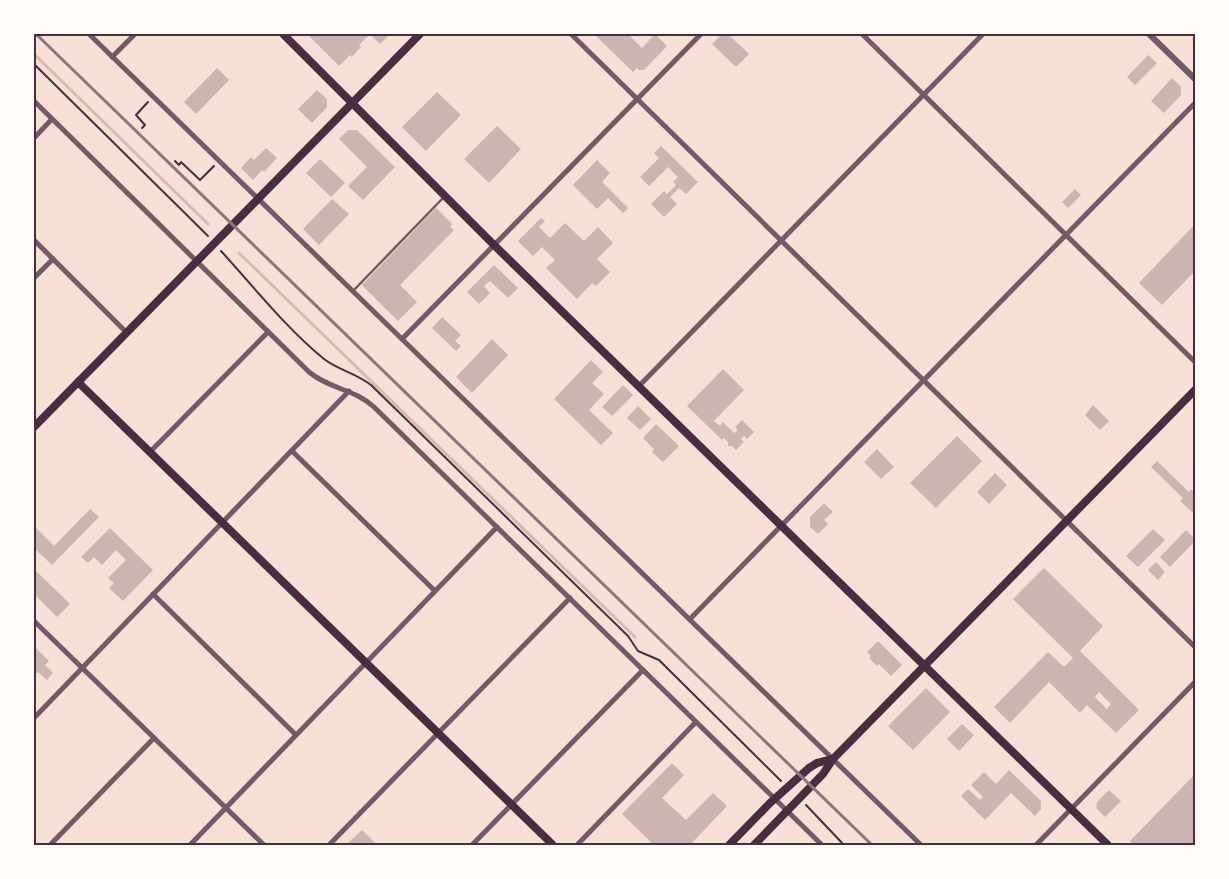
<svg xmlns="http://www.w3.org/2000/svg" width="1229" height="879" viewBox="0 0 1229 879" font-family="'Golos Text',sans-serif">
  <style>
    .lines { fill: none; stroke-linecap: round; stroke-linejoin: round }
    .stream { stroke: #dcb8b0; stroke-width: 3 }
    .building { fill: #ccb4b1; fill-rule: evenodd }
    .path { stroke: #4a2c40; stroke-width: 2 }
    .service { stroke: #755966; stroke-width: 2.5 }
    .minor { stroke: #755966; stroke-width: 5 }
    .tertiary { stroke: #755966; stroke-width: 6 }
    .secondary { stroke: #4a2c40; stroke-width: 8 }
    .primary { stroke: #4a2c40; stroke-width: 8 }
    .rail { stroke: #8f747c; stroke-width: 3 }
    .neatline { fill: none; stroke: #4a2c40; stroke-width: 2 }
  </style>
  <rect width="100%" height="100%" fill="#f7e1d7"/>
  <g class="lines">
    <g class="stream">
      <polyline points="34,54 208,224"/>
      <polyline points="239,253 635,637"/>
    </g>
  </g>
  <g class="building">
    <polygon points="307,34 390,34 380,44 370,34 359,45 361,47 352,57 350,55 339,66"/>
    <polygon points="599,34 631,34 630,36 642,48 655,34 667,46 644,70 639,70 637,68 633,72 596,36"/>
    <polygon points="722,34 728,34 749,54 736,67 712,44"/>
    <polygon points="1148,55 1157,63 1135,85 1127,77"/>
    <polygon points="217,68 229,80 196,114 184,102"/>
    <polygon points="1172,78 1181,87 1181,95 1164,113 1151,101"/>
    <polygon points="317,90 327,99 327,107 312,123 298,109"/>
    <polygon points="437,92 461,115 426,151 402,127"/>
    <polygon points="497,126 521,149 489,183 464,159"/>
    <polygon points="348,130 357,130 395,167 363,200 348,186 367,167 339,139"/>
    <polygon points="661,146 698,182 686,194 679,188 670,197 677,204 664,217 651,204 664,191 667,194 676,185 673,182 678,177 668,167 649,186 640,177 659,158 654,153"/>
    <polygon points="266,148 277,158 264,172 262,170 253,180 241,168 251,157 254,160"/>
    <polygon points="320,159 345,183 331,197 306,173"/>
    <polygon points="597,160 610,173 602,182 628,208 623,213 608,198 597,209 573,185"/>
    <polygon points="1075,189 1081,195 1068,208 1062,202"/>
    <polygon points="332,199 349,214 319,245 303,229"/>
    <polygon points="436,208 452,224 450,227 454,230 400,285 417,302 398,321 362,285"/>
    <polygon points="541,218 545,221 539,227 550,238 565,223 584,241 598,227 613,243 597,259 610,272 596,286 592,283 577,299 546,268 555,260 542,247 533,256 518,241"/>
    <polygon points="1195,224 1195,271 1162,305 1139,283"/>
    <polygon points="494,265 518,288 508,298 490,281 484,286 490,293 479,304 467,292"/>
    <polygon points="442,317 461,335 455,341 461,346 456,351 432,328"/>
    <polygon points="492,339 508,355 472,393 456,377"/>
    <polygon points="591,360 603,372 592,383 604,394 589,410 613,433 601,445 554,399"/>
    <polygon points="723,369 744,390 714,421 720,426 723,422 734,433 738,430 735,427 742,420 754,432 747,439 744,436 741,439 744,442 736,450 732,446 728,446 728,442 724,438 722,440 687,406"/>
    <polygon points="623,385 633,395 612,416 602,407"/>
    <polygon points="1093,405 1109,421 1100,430 1085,415"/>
    <polygon points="638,406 651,419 640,430 627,418"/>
    <polygon points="656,424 679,446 663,462 652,452 654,449 643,438"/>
    <polygon points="957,436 982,461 936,508 910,483"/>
    <polygon points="877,449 894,467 881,479 864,462"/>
    <polygon points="1157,461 1189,492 1191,489 1195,493 1195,515 1180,501 1183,498 1151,467"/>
    <polygon points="995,473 1007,485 989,504 977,492"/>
    <polygon points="824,503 833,512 824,520 828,524 818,534 810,527 810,517"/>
    <polygon points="90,509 99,517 52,565 34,548 34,526 54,546"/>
    <polygon points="110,528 153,570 123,601 109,588 114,583 108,578 126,560 116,550 102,565 94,557 88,563 81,557"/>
    <polygon points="1153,529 1165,540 1138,567 1126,556"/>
    <polygon points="1186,530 1195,539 1195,541 1170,567 1160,557"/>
    <polygon points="1156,562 1165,572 1158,580 1148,570"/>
    <path d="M1044,568L1103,626L1080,651L1139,710L1116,733L1087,705L1080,713L1049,682L1010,723L994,707L1048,652L1064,667L1073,658L1013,599ZM1099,692L1111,704L1107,709L1095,697Z"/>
    <polygon points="34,569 70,604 57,617 34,594"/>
    <polygon points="878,641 902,665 891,676 879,664 877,666 869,658 871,656 867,652"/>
    <polygon points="34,646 49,661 45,665 53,673 47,680 38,672 34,676"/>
    <polygon points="926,688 950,712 913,750 888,726"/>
    <polygon points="962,724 974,735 959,751 947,739"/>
    <polygon points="672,763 684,775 662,798 686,820 713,793 727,806 690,845 654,845 622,814"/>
    <polygon points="1009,770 1041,801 1041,809 1035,816 1011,793 985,820 961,796 968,789 980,800 983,797 971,785 984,772 996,784"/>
    <polygon points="1195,774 1195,845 1134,845 1130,841"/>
    <polygon points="1109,790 1121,801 1105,817 1096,808 1097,802"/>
    <polygon points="362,830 377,845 346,845"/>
  </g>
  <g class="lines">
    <g class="path">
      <polyline points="34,64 208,236"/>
      <polyline points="142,128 145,125 136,115 148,102"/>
      <polyline points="175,161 179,165 181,162 200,180 214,166"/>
      <path d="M221,251C254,287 286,328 324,359C338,370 356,373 371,385L628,636L638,651L659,660L664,665L781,781"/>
      <polyline points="806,805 844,845"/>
    </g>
    <polyline class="service" points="353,291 444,197"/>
    <g class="minor">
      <polyline points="89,34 921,845"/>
      <polyline points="571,34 1195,647"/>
      <polyline points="862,34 1195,362"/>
      <polyline points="112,57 135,34"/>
      <path d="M34,101L309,372C331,390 353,388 374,407L822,845"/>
      <polyline points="34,138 52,119"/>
      <polyline points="34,240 126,332"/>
      <polyline points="34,278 53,259"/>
      <polyline points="402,339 701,34"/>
      <polyline points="639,386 983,34"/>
      <polyline points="292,451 435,591"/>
      <polyline points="150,452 268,332"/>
      <polyline points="153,594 296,735"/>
      <polyline points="690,619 1195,103"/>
      <polyline points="34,621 264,845"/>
      <polyline points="34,718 349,391"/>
      <polyline points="50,845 154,738"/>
      <polyline points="190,845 497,527"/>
      <polyline points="329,845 570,598"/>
      <polyline points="472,845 643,670"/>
      <polyline points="577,845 696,722"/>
      <polyline points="1036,845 1195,682"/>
    </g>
    <polyline class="tertiary" points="1149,34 1195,79"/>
    <g class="secondary">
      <polyline points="283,34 494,245 1108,845"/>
      <polyline points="78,382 553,845"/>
      <polyline points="729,845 770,803 809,768 817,763 833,759"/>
      <polyline points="754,845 823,774 833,759 1195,390"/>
    </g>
    <polyline class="primary" points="34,427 420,34"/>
    <polyline class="rail" points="36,34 872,845"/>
  </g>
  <rect width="1229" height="879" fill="none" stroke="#fffaf5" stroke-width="70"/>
  <rect x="35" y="35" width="1159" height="809" class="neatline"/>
</svg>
